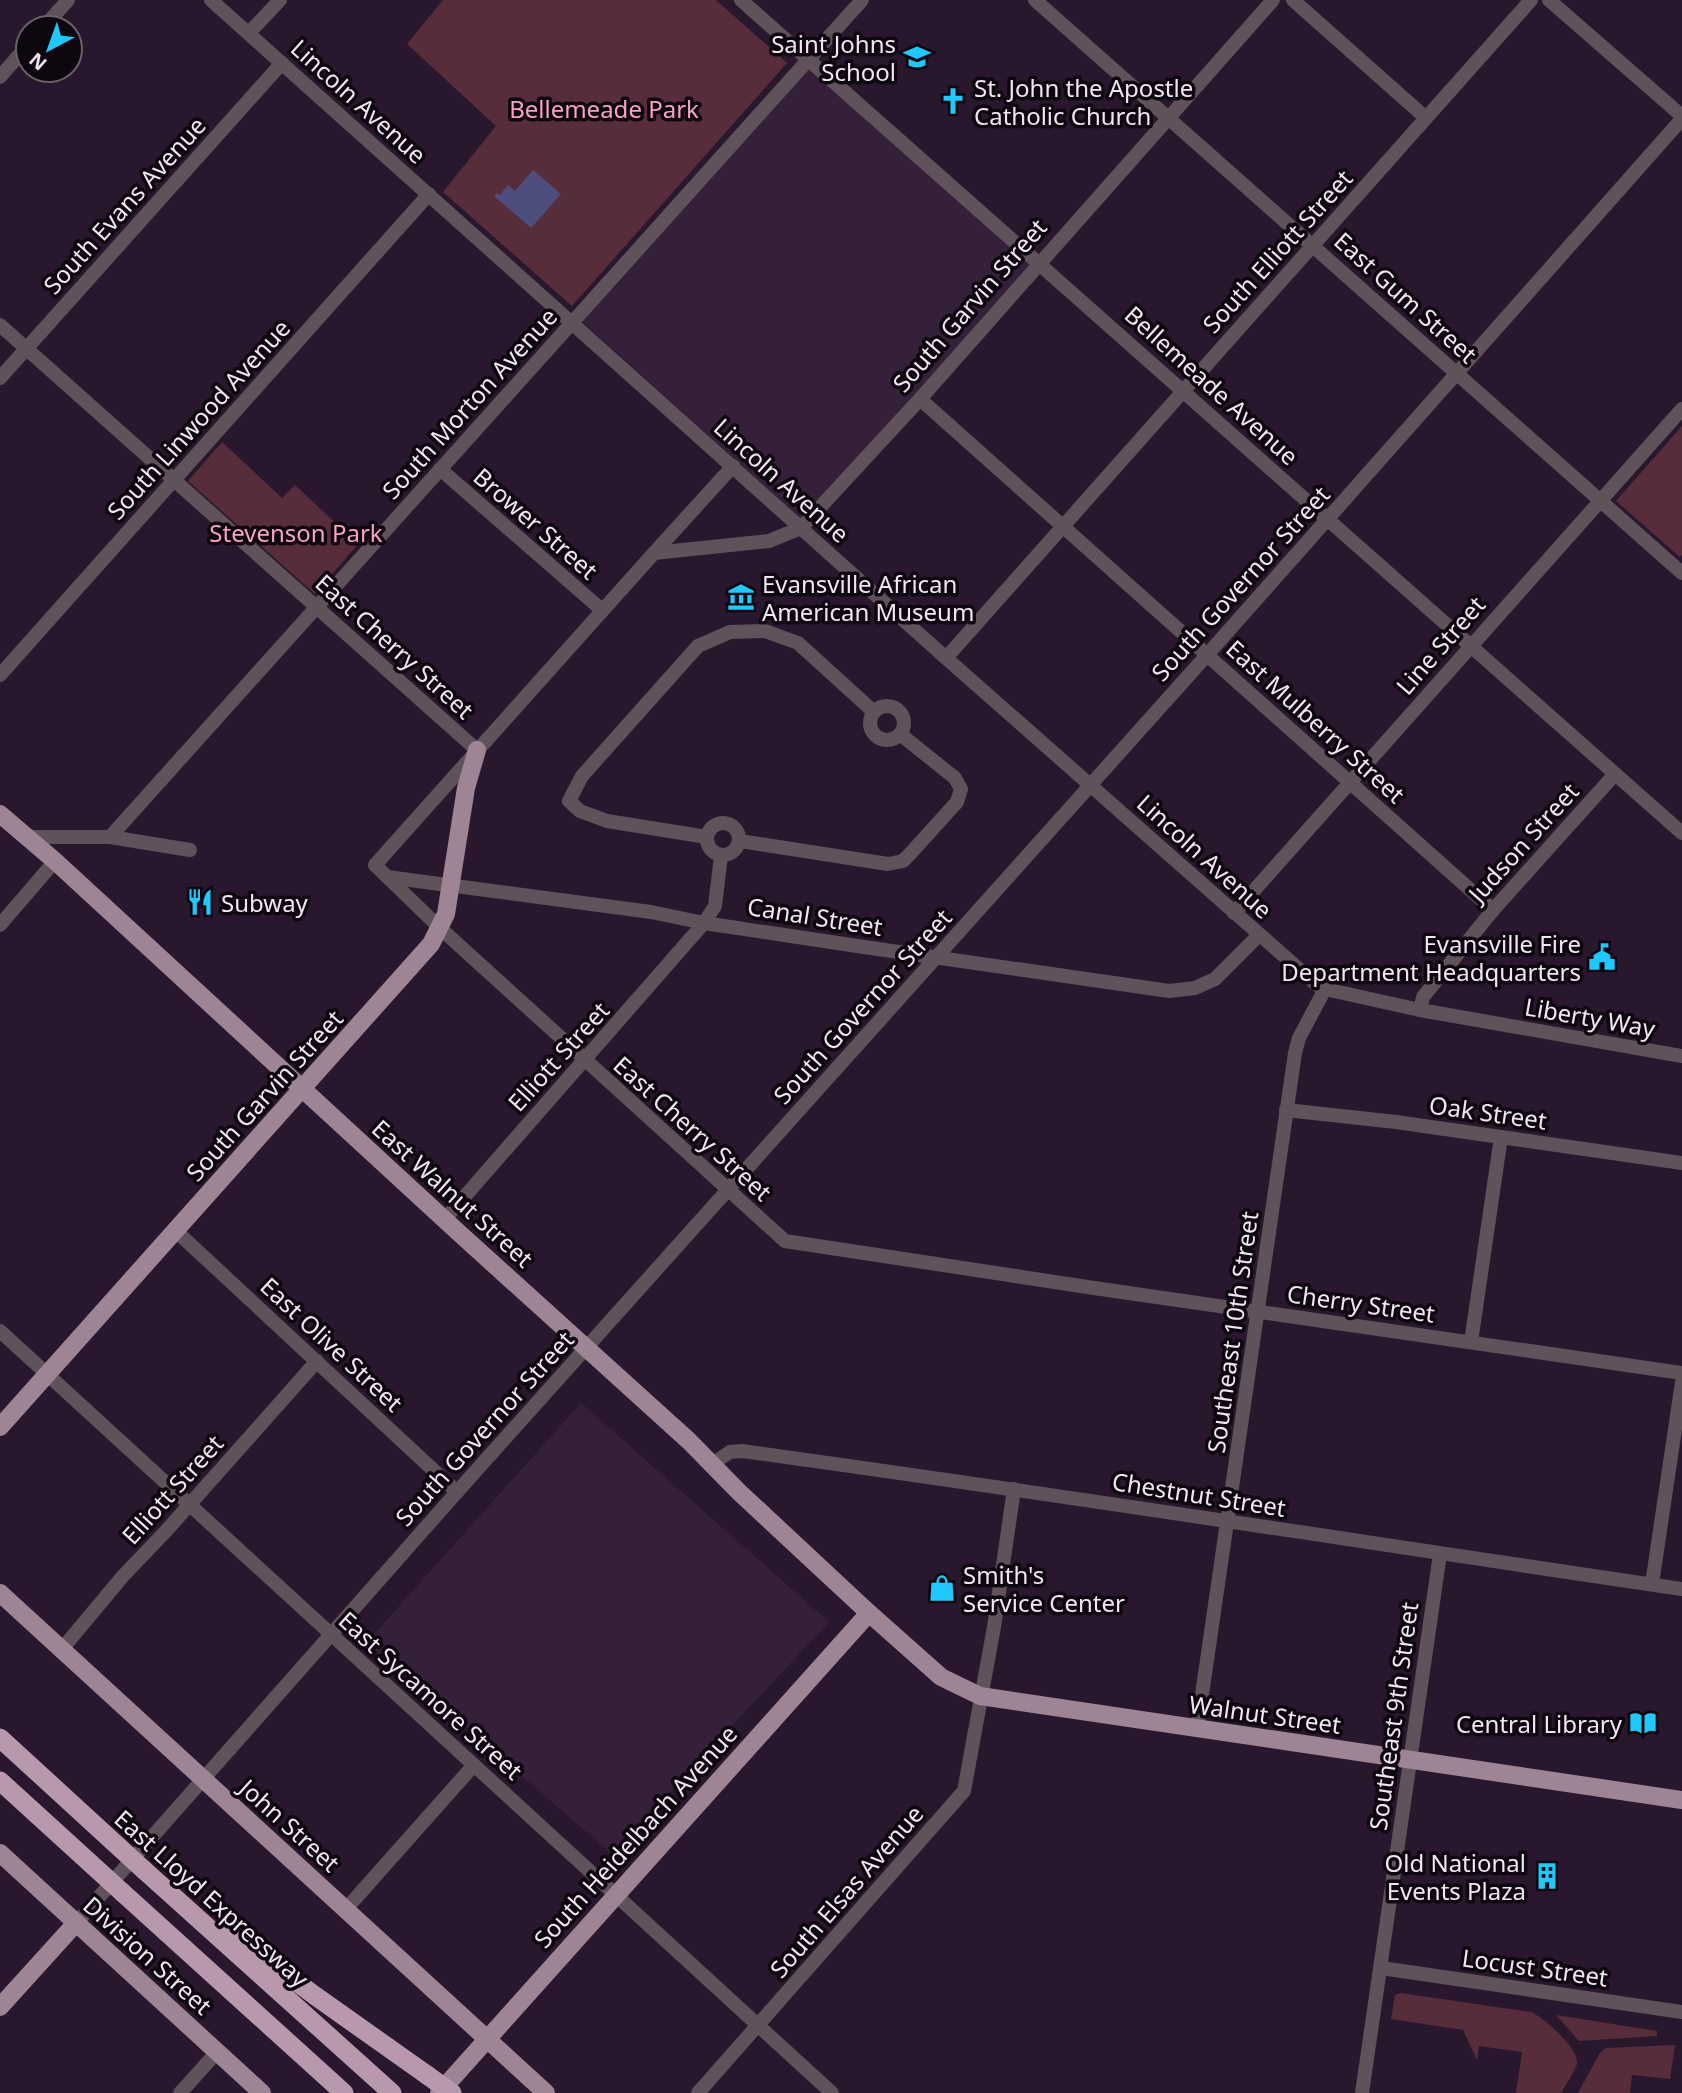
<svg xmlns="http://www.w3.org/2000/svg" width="1682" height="2093" viewBox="0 0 1682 2093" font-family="'Noto Sans',sans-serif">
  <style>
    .built { fill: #35203a }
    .green { fill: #572c3b }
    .water { fill: #4e4e7e }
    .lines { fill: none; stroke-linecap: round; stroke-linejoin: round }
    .minor { stroke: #5f525a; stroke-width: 14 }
    .major { stroke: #9e8595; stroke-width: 18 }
    .highway { stroke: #b798ac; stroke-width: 19 }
    .highway-bridge { stroke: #b798ac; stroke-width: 19 }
    .labels { text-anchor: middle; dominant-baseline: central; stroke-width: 7; stroke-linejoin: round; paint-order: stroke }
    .poi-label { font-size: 24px; fill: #f1e5f3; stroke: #0e070f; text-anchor: end }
    .street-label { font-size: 24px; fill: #f1e5f3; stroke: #0e070f }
    .park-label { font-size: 24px; fill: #f8a2be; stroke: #0e070f }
  </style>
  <rect width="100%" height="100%" fill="#29182d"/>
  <g class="built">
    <polygon points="807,64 1034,263 804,522 582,321"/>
    <polygon points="581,1403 829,1622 612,1854 367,1642"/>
  </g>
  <g class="green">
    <polygon points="443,0 716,0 787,63 572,306 443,192 496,126 407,44"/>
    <polygon points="1682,426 1682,555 1680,557 1616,501"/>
    <polygon points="222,442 282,498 295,485 358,544 315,594 188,481"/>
    <path d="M1400,1993L1531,2012C1543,2017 1580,2049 1577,2064C1574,2073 1566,2084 1561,2093H1516L1522,2052L1479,2046L1477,2060L1463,2030L1391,2019L1395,1995Z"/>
    <polygon points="1556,2015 1657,2031 1657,2036 1579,2041"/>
    <polygon points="1675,2045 1670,2079 1632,2075 1630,2093 1578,2093 1600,2053 1606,2048"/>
  </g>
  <polygon class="water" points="533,170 561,194 531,228 494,196 497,193 500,195 508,185 515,191"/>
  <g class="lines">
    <g class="minor">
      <polyline points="211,0 946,658 1317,985 1325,989 1420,1010 1682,1056"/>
      <polyline points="741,0 1682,833"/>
      <polyline points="1035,0 1682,573"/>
      <polyline points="1273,0 920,399 801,528 769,541 654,553 375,865 440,928 785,1241 1094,1288 1682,1373"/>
      <polyline points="1293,0 1426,118"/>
      <polyline points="1549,0 1682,116"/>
      <polyline points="43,28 68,0"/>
      <polyline points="249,33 280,0"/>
      <polyline points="0,77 28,45"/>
      <polyline points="0,325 477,750"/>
      <polyline points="0,378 282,63"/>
      <polyline points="920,399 1493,910"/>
      <polyline points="440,469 602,610"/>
      <polyline points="654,553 733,466"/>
      <polyline points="946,658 1531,0"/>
      <polyline points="0,675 429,194"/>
      <circle cx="887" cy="723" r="17"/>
      <circle cx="723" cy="839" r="16"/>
      <polyline points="26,837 110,837 190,850"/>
      <polyline points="110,837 862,0"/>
      <polyline points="707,837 607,821 580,811 569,801 582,776 698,646 730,632 765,631 798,643 874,712"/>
      <polyline points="740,841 888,864 903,861 909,855 957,802 961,789 955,778 900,734"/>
      <polyline points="387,877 651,912 704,923 864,947 1169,991 1195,988 1215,979 1259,935"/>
      <polyline points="1234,913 1682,409"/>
      <polyline points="0,925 55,861"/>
      <polyline points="1420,1010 1423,997 1493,910 1615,774"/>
      <polyline points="1286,1110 1396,1122 1682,1163"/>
      <polyline points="445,1219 704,923 715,906 721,856"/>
      <polyline points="176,1231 457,1492"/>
      <polyline points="0,1331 832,2093"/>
      <polyline points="1471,1342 1501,1137"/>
      <path d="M712,1464L730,1452L742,1451C1056,1494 1369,1543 1682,1589"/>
      <polyline points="1652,1584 1682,1382"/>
      <polyline points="62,1649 123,1576 166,1531 317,1361"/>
      <polyline points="1197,1729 1295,1053 1299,1038 1325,989"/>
      <polyline points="346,1909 474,1765"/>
      <polyline points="76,1923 457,1492 1207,655 1682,119"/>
      <polyline points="1381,1968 1682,2012"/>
      <polyline points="180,2093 218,2051"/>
      <polyline points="698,2093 964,1791 994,1627 1014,1489"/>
      <polyline points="1362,2093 1440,1554"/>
    </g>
    <g class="major">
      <polyline points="0,814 55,861 458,1232 689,1441 739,1492 869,1613 941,1677 980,1696 1682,1800"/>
      <polyline points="0,1427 431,944 446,914 466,788 477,750"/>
      <polyline points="0,1593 546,2093"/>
      <polyline points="0,1853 262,2093"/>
      <polyline points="0,2007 76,1923"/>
      <polyline points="439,2093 869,1613"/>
    </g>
    <g class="highway">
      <polyline points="144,1870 392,2093"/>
      <polyline points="123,1893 344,2093"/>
      <polyline points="231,1933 314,1995 427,2075"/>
    </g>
    <g class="highway-bridge">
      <polyline points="0,1738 144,1870"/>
      <polyline points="0,1781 123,1893"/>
      <polyline points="427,2075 452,2093"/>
    </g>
  </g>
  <defs>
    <symbol id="school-bare" viewBox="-9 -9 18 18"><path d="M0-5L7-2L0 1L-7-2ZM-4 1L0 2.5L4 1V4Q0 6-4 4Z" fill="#20c9fd" stroke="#0e070f" stroke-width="2.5" paint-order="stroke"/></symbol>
    <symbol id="church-bare" viewBox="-9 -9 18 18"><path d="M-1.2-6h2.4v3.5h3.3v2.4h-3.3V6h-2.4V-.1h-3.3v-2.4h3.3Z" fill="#20c9fd" stroke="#0e070f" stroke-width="2.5" paint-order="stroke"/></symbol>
    <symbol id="museum-bare" viewBox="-9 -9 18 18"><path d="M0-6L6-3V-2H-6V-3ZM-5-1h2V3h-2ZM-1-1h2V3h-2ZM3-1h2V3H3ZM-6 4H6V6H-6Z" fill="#20c9fd" stroke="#0e070f" stroke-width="2.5" paint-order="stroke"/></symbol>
    <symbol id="restaurant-bare" viewBox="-9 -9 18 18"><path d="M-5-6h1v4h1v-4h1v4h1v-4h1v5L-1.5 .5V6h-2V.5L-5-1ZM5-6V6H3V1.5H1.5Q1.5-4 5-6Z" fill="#20c9fd" stroke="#0e070f" stroke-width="2.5" paint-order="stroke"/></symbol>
    <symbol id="civic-bare" viewBox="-9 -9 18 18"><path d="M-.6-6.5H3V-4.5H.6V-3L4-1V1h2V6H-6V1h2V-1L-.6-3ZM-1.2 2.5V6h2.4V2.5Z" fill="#20c9fd" stroke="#0e070f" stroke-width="2.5" paint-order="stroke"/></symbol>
    <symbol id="shop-bare" viewBox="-9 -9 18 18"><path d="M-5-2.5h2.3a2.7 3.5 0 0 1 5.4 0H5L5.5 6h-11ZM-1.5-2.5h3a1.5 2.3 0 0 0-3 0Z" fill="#20c9fd" stroke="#0e070f" stroke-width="2.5" paint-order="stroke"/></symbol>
    <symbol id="library-bare" viewBox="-9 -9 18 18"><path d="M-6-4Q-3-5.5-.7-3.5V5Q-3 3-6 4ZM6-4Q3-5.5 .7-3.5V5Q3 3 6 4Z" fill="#20c9fd" stroke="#0e070f" stroke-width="2.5" paint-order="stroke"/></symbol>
    <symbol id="building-bare" viewBox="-9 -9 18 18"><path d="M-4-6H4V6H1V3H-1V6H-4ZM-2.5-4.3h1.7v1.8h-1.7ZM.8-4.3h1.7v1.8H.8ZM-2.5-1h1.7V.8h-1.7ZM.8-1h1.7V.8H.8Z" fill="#20c9fd" stroke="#0e070f" stroke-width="2.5" paint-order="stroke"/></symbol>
  </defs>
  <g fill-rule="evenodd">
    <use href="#school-bare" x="898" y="38" width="38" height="38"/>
    <use href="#church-bare" x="934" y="82" width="38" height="38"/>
    <use href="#museum-bare" x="722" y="578" width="38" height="38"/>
    <use href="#restaurant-bare" x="181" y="883" width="38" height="38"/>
    <use href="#civic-bare" x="1583" y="938" width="38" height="38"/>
    <use href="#shop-bare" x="923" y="1569" width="38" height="38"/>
    <use href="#library-bare" x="1624" y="1704" width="38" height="38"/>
    <use href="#building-bare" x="1528" y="1857" width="38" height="38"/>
  </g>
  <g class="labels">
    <g class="poi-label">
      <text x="896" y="43">Saint Johns<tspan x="896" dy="28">School</tspan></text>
      <text x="974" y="87" text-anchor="start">St. John the Apostle<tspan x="974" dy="28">Catholic Church</tspan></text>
      <text x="762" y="583" text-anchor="start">Evansville African<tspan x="762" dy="28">American Museum</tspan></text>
      <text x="221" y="902" text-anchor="start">Subway</text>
      <text x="1581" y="943">Evansville Fire<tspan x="1581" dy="28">Department Headquarters</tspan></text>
      <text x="963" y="1574" text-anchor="start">Smith's<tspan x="963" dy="28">Service Center</tspan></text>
      <text x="1622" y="1723">Central Library</text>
      <text x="1526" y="1862">Old National<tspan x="1526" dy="28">Events Plaza</tspan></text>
    </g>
    <g class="street-label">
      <text transform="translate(359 101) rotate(42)">Lincoln Avenue</text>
      <text transform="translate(124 205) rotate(-48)">South Evans Avenue</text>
      <text transform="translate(1277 251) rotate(-48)">South Elliott Street</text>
      <text transform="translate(1406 297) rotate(42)">East Gum Street</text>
      <text transform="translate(969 305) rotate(-49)">South Garvin Street</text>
      <text transform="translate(1212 385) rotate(42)">Bellemeade Avenue</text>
      <text transform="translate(469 403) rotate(-48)">South Morton Avenue</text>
      <text transform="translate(198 419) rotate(-48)">South Linwood Avenue</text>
      <text transform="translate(782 480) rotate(42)">Lincoln Avenue</text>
      <text transform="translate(536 523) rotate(41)">Brower Street</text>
      <text transform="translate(1240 583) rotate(-48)">South Governor Street</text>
      <text transform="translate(1440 645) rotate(-49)">Line Street</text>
      <text transform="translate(395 646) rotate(42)">East Cherry Street</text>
      <text transform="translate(1316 721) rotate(42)">East Mulberry Street</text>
      <text transform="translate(1523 842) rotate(-48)">Judson Street</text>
      <text transform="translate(1205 856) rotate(42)">Lincoln Avenue</text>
      <text transform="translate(815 916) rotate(9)">Canal Street</text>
      <text transform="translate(862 1006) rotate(-48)">South Governor Street</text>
      <text transform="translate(1590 1017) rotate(10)">Liberty Way</text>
      <text transform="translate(558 1056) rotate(-48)">Elliott Street</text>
      <text transform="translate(264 1095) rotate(-48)">South Garvin Street</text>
      <text transform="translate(1488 1112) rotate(8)">Oak Street</text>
      <text transform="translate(693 1128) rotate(42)">East Cherry Street</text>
      <text transform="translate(453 1193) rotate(42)">East Walnut Street</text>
      <text transform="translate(1361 1303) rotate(8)">Cherry Street</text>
      <text transform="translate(1232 1332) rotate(-82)">Southeast 10th Street</text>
      <text transform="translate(332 1344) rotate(43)">East Olive Street</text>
      <text transform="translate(484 1428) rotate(-48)">South Governor Street</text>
      <text transform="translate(172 1489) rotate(-48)">Elliott Street</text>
      <text transform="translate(1199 1494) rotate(9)">Chestnut Street</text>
      <text transform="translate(431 1695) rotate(42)">East Sycamore Street</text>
      <text transform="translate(1265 1714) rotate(8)">Walnut Street</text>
      <text transform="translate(1393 1716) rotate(-82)">Southeast 9th Street</text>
      <text transform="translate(290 1825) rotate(42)">John Street</text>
      <text transform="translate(635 1836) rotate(-48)">South Heidelbach Avenue</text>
      <text transform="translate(846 1891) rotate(-49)">South Elsas Avenue</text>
      <text transform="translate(212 1898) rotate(42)">East Lloyd Expressway</text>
      <text transform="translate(148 1955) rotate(42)">Division Street</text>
      <text transform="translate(1535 1967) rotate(8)">Locust Street</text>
    </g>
    <g class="park-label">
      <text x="604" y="108">Bellemeade Park</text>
      <text x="296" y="532">Stevenson Park</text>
    </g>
  </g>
  <g transform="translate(49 49) rotate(221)"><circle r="33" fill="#0e070f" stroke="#69606a" stroke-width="2"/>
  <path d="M0-5L12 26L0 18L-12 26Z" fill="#20c9fd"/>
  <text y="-10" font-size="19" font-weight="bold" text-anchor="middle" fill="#f1e5f3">N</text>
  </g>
</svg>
